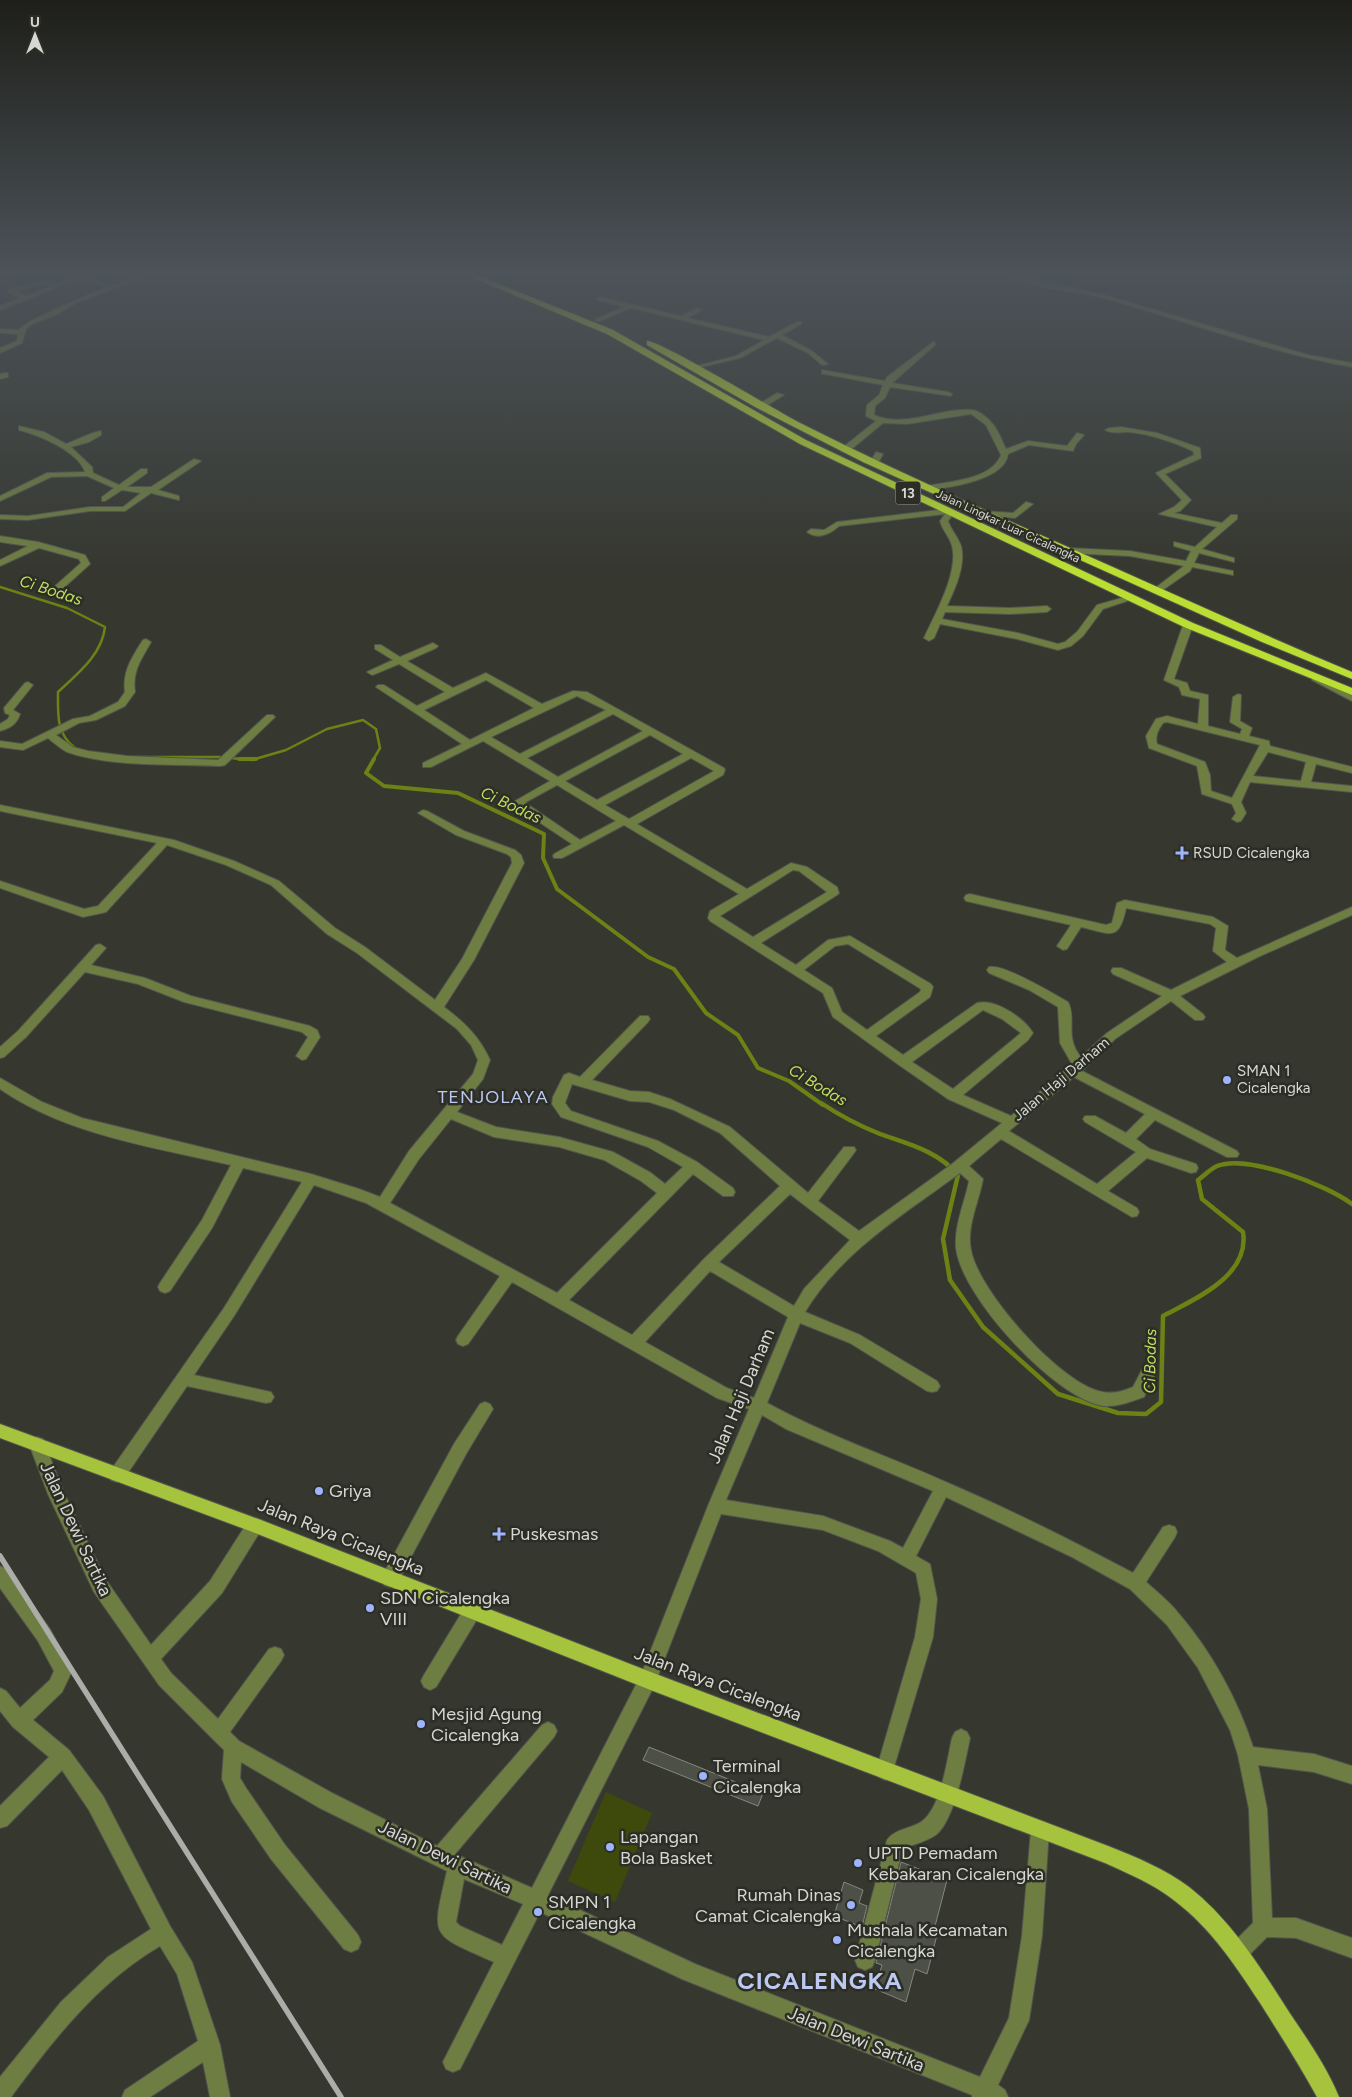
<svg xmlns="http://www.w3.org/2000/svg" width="1352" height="2097" viewBox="0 0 1352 2097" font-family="Figtree,sans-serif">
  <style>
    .green { fill: #3d4a0c }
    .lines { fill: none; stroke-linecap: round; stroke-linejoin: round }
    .stream-far2 { stroke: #6c8215; stroke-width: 2.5 }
    .stream-far1 { stroke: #6c8215; stroke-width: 4 }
    .stream { stroke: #6c8215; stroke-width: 4.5 }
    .building { fill: #4d5047; stroke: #84877d }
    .minor-casing { stroke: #53554d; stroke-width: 2 }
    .major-casing { stroke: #53554d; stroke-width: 2 }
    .highway-casing { stroke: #53554d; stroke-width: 2 }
    .minor { fill: #6e7e43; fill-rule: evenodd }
    .major { fill: #a5c33c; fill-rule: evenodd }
    .highway { fill: #bbde32; fill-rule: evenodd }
    .rail { stroke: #acada8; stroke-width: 5.5 }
    .poi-dot { fill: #9eb4fd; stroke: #2c2e26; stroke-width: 2 }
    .labels { text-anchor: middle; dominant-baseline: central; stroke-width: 5; stroke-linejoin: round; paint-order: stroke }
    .far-street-label { font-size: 12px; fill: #d6d7d2; stroke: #2c2e26 }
    .shield { fill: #2c2e26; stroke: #a3a49e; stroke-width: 1 }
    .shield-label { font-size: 14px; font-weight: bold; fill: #d6d7d2 }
    .poi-label { font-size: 15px; fill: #d6d7d2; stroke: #2c2e26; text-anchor: start }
    .street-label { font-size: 15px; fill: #d6d7d2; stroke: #2c2e26 }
    .water-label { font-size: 16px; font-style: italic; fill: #c0df5e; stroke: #2c2e26 }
    .quarter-label { font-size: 18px; letter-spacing: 1px; fill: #bcc9f2; stroke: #2c2e26 }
    .near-street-label { font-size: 18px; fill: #d6d7d2; stroke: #2c2e26 }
    .near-poi-label { font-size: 18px; fill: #d6d7d2; stroke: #2c2e26; text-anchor: start }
    .near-district-label { font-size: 24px; font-weight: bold; letter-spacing: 1px; fill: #bcc9f2; stroke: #2c2e26 }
  </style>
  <rect width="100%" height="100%" fill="#363830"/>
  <polygon class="green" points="606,1792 652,1813 615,1902 568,1881"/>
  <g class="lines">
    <g class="stream-far2">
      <path d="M0,587L67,608L105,627C102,655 77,674 58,692C58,713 56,733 74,747"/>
      <polyline points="137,757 220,757 252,760 286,750 327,729 363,720 376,729 380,748 373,760"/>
    </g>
    <g class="stream-far1">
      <polyline points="239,759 256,759"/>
      <polyline points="374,759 366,773 384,786 458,793 544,834 543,858 557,889 648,957 674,969 706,1013 738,1035 758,1068 789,1081 823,1105"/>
    </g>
    <path class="stream" d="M821,1103C839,1115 860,1126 880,1134C908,1144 938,1151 958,1175L943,1239L950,1280L983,1327L1058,1394L1118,1413L1146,1414L1161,1402L1163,1316C1195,1299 1250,1276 1243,1232L1202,1199L1198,1180C1204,1176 1210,1169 1217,1166C1247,1154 1327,1185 1352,1204"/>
  </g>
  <g class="building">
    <polygon points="649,1747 763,1793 758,1806 643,1760"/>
    <polygon points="901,1862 947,1880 934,1930 938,1931 927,1974 915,1969 906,2002 875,1989 882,1965 876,1963"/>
    <polygon points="844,1882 863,1890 859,1903 867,1906 862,1927 834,1916"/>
  </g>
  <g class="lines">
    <defs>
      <g id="minor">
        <path d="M69,275C84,274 96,283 111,285C123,286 135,274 148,275L76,303L56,315L32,324L26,329L22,343L0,353V348L17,341L18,334L0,333V329L19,330C23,321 93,293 107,287L80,279L0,310V306L20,298L8,292V290L35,282L47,281L59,283L74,277ZM41,285H53L26,296L16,291Z"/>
        <path d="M1007,275H1015L1101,294L1308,355L1352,363V367C1266,352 1184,320 1099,297C1075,291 1026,288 1007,275Z"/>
        <polygon points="600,297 681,316 698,308 701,310 700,311 688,318 769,337 797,322 801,322 801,324 782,335 812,351 828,364 822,365 808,353 777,338 740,358 693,369 693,367 736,356 764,340 631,308 600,321 596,321 596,319 624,307 598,300 597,299"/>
        <path d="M933,342L935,343V345L892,383L948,392L952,394L951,396L890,387L885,398L875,406L874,415C907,429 939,407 972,410C978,410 988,418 991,422C998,429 1002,441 1006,449L1028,441L1067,446L1077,433L1084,435L1076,444L1073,451L1029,445L1008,454C1005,480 951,487 930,490L926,488L927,486C950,481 991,480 1001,455L986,425L971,414L907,424L883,423L848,452H842V448L876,421L866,416L867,405L879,395L883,385L825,374H822V370L885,381L887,377Z"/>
        <polygon points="5,373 8,373 8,377 0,379 0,374"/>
        <polygon points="777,393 784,395 763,408 756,406"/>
        <path d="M19,426L44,432L66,444C74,441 95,431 101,431V435L89,442L71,447L92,467L93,473L119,485L141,469H147V473L127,487H151L194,459L201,461L158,490L179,496V500L151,493L125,511H90L28,520L0,519V515L28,516L90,507H123L141,493L122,490L105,501H102V497L114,488L87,476L51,477L0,501V496L47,473L85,472C78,451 39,435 19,430Z"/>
        <path d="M1121,427L1157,433L1200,448L1201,458L1165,474L1191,500L1180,511L1174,513L1222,523L1231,515H1237V519L1202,549L1234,558V562L1199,553L1194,563L1233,571V575L1192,567L1190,571L1157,594L1153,591L1154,589L1184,566L1130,556L1066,553L1065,551L1069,548L1130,551L1186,561L1191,551L1174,546V542L1195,547L1217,527L1159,514L1174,507L1182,500L1156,473L1194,455L1193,451C1173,442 1151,434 1128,432C1121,432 1111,434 1105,430L1109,428Z"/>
        <polygon points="876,452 883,454 877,465 871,465 870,463"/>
        <polygon points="1026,502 1033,504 1015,518 984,515 980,513 984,511 1013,513"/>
        <path d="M947,509L954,513L948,521C951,530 958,537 961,546C966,565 955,589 947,606L1010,608L1047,606L1051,609L1047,612L1010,614L945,612L942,619L1018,633L1058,644L1065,642L1077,632L1097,605L1132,595L1136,598L1103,609L1083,636L1071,646L1058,650L1017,639L940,624L934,638L929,641L924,638C935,614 959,572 952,546C950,537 942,530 940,521L945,514L839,526C830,534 818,540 807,532L811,529L824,530L837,522Z"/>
        <polygon points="0,536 38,542 85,555 90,564 60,591 54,591 54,587 81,563 79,559 39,548 0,566 0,560 28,546 0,542"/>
        <path d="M1188,622L1193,625L1174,679L1187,683L1190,691L1208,695V726L1240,734L1242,729L1230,722L1233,697L1238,694L1241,695L1240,721L1252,728L1249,736L1269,741L1270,746L1352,767V773L1316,764L1311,782L1352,786V792L1250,782L1241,802L1246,813L1241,821L1237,822L1232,819L1236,813L1232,804L1202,794L1197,766L1149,748L1146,736L1156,719L1167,716L1198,724L1200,699L1182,695L1179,687L1164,680L1183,625ZM1167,722L1260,745L1232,798L1211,791L1210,775L1205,762L1157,744C1155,736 1158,730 1163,723ZM1268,752L1306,762L1301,781L1253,776Z"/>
        <path d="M146,639L151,642C141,660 132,671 135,692L125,706L96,720L79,723L56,735L73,747L88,751L127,756L218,760L267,715H273L275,717L225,765L221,766C177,764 108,767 67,752C61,749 54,743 48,738L23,750L0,747V741L22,744L73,719L90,716L118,702L125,692C122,672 132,657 143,640Z"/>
        <path d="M433,643L438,646L436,648L407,661L453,688L486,673L542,704L573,691L587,692L724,768L725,770L723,775L637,824L747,889L791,863L807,867L837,887L839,893L837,895L761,943L796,965L828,940L850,936L931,984L933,987L930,997L876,1036L903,1055L977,1003C995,998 1024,1018 1033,1033L1028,1040L963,1095L1011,1116L1072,1064L1060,1043L1058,1007L1029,990L989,973L987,970L989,967C1003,963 1054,994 1068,1002C1077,1019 1064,1037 1081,1057L1107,1033L1162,996L1113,974L1111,971L1113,968H1121L1171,990L1227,962L1213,951L1216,928L1210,924L1126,908C1119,942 1111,934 1081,927L1067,949L1063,950L1057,946L1071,925L966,901L964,898L966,895L970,894L1106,925L1112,923L1117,903L1125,900L1213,917L1228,926L1225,950L1237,958L1352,907V915L1258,957L1180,996L1203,1014L1205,1017L1203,1020H1195L1171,1001L1115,1039L1082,1071L1237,1151L1239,1154L1237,1157H1227L1155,1120L1136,1139L1150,1149L1196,1164L1198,1168L1196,1172L1191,1173L1147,1158L1108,1191L1137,1208L1139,1212L1137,1216L1132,1217L1001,1139L969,1166L983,1179C979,1202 966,1227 971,1250C978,1291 1062,1386 1103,1392C1114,1394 1124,1391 1133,1387L1144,1366L1149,1364L1154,1366L1157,1370L1144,1397C1132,1401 1118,1407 1104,1406C1055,1399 961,1296 956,1248C954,1225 965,1202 969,1181L960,1173C904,1214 841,1252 805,1312L860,1335L937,1381L940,1386L937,1391L932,1392L927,1391L850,1343L800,1323L767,1403C825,1435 888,1456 948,1483C1011,1510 1073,1541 1133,1573L1163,1527L1169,1525L1175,1527L1177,1532L1175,1537L1146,1582C1157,1592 1170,1602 1179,1614C1211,1651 1238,1700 1253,1747L1314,1754L1352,1766V1784L1314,1772L1258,1765L1267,1809L1272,1918H1296L1352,1938V1958L1296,1938L1267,1937L1245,1959L1238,1962L1231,1959L1228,1952L1231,1945L1253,1923L1249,1809L1238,1755L1230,1730L1198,1668L1167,1625L1130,1589L1072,1557L946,1497L916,1556L930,1564L937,1599L933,1637L891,1777L885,1780L879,1777L876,1771L915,1637L921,1599L916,1573L878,1551L823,1530L721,1514L654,1686L548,1895L695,1964L980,2077L1009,2018L1022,1936L1031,1830L1033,1823L1040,1821L1047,1823L1049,1830L1042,1936L1029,2020L998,2085L1005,2090L1008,2097H972V2095L682,1979L540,1912L460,2069L453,2072L446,2069L443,2062L494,1962C430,1933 431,1940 447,1871L318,1807L241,1762L240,1778L246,1788L285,1845L358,1935L361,1942L358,1949L351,1952L344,1949L271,1859L232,1802L222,1779L224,1750L159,1685L94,1592L48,1494L29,1444L31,1439L37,1437L43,1439L64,1493L106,1580L151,1645L210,1581L249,1520L255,1518L261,1520L263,1525L261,1530L222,1593L161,1659L171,1673L218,1719L269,1649L275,1647L281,1649L284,1655L281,1661L230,1732L239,1741L332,1793L437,1846L542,1725L548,1722L554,1725L557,1731L554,1737L455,1854L532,1888L641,1675L708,1506L749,1409L717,1398L512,1282L468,1344L463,1346L458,1344L456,1340L458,1336L500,1276L366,1203L314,1185L234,1316L194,1375L266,1391L271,1392L274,1397L271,1402L266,1403L187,1386L123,1480L117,1482L111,1480L109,1475L111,1470L224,1308L302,1182L243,1168L212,1228L170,1291L165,1293L160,1291L158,1287L160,1283L202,1220L231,1165C153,1147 67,1135 0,1089V1078L42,1102L82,1118L311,1174L359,1189L380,1197L409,1151L473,1074L478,1060L471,1045L457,1029L357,953L327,934L271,885L226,865L167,845L106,912L102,913L83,917L0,888V881L84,909L98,906L157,843L0,811V805L174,840L234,861L279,881L335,928L365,947L435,1000L462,959L512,863L511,857L507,854L456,835L418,813L423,810L427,811L464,831L515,850L521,855L524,863L474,960L444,1007C464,1022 479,1036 490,1060L483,1079L457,1112L496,1127L559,1137L613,1152L651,1173L665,1184L683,1167L648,1147L561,1117L552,1104L553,1097L564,1075L569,1073L580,1077L640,1016H648L650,1019L648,1022L592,1080L630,1091L649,1092L670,1099L730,1127L808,1193L844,1147H854L856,1150L854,1153L818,1201L859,1231L952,1164L1002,1123L948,1099L899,1065L833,1017L823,993L710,921L708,918L710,911L739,894L624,825L562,858H554L553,856L554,854L572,844L518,808L515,801L550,781L483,741L431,767H423V763L462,744L376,687L378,685H384L417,706L445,692L399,664L375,674L372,675L367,672L393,660L375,649V645H381L400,657ZM486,680L534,708L470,740L424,710ZM577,696L606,710L520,754L491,737ZM613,714L643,731L558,777L527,758ZM650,735L683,754L597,800L565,781ZM691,758L714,771L629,819L605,805ZM557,785L616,821L580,840L527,804L526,802ZM793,870L799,871L827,892L753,937L720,916ZM848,944L921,989L920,992L867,1030L842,1012L832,988L804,970L835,946ZM983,1010L1002,1019L1021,1033L953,1089L912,1062ZM1074,1077L1145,1114L1126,1133L1095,1116H1085L1083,1119L1085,1122L1136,1152L1097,1184L1009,1131ZM572,1084L630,1101L649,1102L674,1110L720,1133L780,1186L704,1259L632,1335L569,1300L693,1174L723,1196H733L735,1192L733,1188L697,1162L658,1141L571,1111L565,1103ZM451,1119L494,1137L559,1147L604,1160L641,1181L657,1193L557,1293L390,1203L419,1159ZM790,1194L850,1240L804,1289L794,1306L719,1262ZM710,1271L788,1317L754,1398L727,1388L645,1342ZM762,1415L786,1429L933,1491L903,1548L890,1541L823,1516L726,1500ZM464,1879L523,1904L502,1945L460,1926L456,1922Z"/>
        <polygon points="1315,675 1352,694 1352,701 1312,680 1312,676"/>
        <path d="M28,682L33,685L13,710L20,714C17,724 10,728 0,731V724L8,719L10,715L5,713L4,708L25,683Z"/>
        <polygon points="100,944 106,948 91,965 145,978 191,996 310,1026 317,1030 320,1037 306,1059 302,1060 296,1056 308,1037 302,1032 184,1002 138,984 85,972 26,1037 4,1057 0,1058 0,1047 18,1031 96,945"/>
        <polygon points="485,1402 490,1404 493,1409 466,1454 396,1585 390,1587 384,1585 382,1579 384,1573 454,1444 480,1404"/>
        <path d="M0,1566L6,1569L50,1629L72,1671L62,1692L33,1720L69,1750L103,1796L170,1926L192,1962L220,2045L230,2097H210L203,2062L150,2097H122L125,2090L198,2041L177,1974L160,1946C97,1983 53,2040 11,2097H0V2077L61,2002L108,1957L151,1929L89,1810L62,1770L7,1826L0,1828V1806L49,1757L13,1727L0,1711V1688L6,1691L20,1708L50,1680L54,1671L38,1641L0,1588Z"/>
        <polygon points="473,1602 479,1604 481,1610 479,1616 436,1687 430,1690 424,1687 421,1681 424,1675 467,1604"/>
        <path d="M961,1729L967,1732L970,1738C965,1762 955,1818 937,1834C928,1841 915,1844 904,1848L902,1851L875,1960L872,1967L865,1970L858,1967L855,1960L887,1840C895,1829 910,1829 921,1822C941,1809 947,1760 952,1738L955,1732Z"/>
      </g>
      <path id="major" d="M0,1424L261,1520L648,1671L1108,1846C1136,1857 1165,1869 1189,1887C1232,1921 1260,1967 1289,2012C1307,2039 1327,2067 1339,2097H1317C1300,2066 1281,2036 1262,2006C1237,1968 1212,1929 1175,1901C1154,1884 1129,1874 1105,1863L648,1689L250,1531L0,1438Z"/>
      <g id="highway">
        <polygon points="466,275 476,275 613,330 806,440 1193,623 1352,688 1352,695 1184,627 800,444 607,334"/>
        <path d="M647,341C659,340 777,411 798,422C885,466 973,505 1061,544C1158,587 1254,631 1352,672V679L1262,642L863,462L757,408L647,345Z"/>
      </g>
    </defs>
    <use href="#minor" class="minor-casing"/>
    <use href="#major" class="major-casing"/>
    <use href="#highway" class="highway-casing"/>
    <use href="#minor" class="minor"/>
    <use href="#major" class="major"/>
    <use href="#highway" class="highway"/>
    <polyline class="rail" points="0,1556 341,2097"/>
  </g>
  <linearGradient id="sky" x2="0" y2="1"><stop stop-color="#1e1f1a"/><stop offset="0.48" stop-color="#4c5359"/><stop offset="1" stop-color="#4c5359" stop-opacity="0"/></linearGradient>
  <rect width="1352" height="568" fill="url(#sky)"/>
  <g class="poi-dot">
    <path d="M1179.5 845.5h5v5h5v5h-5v5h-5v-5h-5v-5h5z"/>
    <circle cx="1227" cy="1080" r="5"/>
    <circle cx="319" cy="1491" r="5"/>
    <path d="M496.5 1526.5h5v5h5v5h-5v5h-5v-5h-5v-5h5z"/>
    <circle cx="370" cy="1608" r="5"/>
    <circle cx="421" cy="1724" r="5"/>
    <circle cx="703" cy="1776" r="5"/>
    <circle cx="610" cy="1847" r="5"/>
    <circle cx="858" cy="1863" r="5"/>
    <circle cx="851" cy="1905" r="5"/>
    <circle cx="538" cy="1912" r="5"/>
    <circle cx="837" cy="1940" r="5"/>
  </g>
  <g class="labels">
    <g class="far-street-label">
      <text transform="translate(1008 526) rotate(25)">Jalan Lingkar Luar Cicalengka</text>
    </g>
    <rect class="shield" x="895.5" y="481.5" width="25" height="23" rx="4"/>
    <g class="shield-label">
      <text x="908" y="493">13</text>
    </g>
    <g class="poi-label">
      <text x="1193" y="853">RSUD Cicalengka</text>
      <text x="1237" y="1071">SMAN 1<tspan x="1237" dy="17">Cicalengka</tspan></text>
    </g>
    <g class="street-label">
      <text transform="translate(1061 1079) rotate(-40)">Jalan Haji Darham</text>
    </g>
    <g class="water-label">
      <text transform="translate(51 590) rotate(18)">Ci Bodas</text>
      <text transform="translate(511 805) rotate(25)">Ci Bodas</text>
      <text transform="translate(818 1085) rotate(31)">Ci Bodas</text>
      <text transform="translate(1150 1361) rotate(-89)">Ci Bodas</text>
    </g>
    <g class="quarter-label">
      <text x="493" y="1097">TENJOLAYA</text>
    </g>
    <g class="near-street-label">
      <text transform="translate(741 1396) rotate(-67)">Jalan Haji Darham</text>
      <text transform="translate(76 1529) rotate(65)">Jalan Dewi Sartika</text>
      <text transform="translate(341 1537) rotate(22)">Jalan Raya Cicalengka</text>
      <text transform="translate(718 1684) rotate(21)">Jalan Raya Cicalengka</text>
      <text transform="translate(445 1857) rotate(26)">Jalan Dewi Sartika</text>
      <text transform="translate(856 2039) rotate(22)">Jalan Dewi Sartika</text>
    </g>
    <g class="near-poi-label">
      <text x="329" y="1491">Griya</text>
      <text x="510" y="1534">Puskesmas</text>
      <text x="380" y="1598">SDN Cicalengka<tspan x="380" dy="21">VIII</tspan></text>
      <text x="431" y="1714">Mesjid Agung<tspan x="431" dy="21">Cicalengka</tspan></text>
      <text x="713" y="1766">Terminal<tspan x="713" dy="21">Cicalengka</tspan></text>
      <text x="620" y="1837">Lapangan<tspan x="620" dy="21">Bola Basket</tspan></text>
      <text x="868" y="1853">UPTD Pemadam<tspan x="868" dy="21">Kebakaran Cicalengka</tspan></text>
      <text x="841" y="1895" text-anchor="end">Rumah Dinas<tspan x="841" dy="21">Camat Cicalengka</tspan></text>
      <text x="548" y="1902">SMPN 1<tspan x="548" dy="21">Cicalengka</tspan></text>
      <text x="847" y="1930">Mushala Kecamatan<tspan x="847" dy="21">Cicalengka</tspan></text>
    </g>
    <g class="near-district-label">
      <text x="820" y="1980">CICALENGKA</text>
    </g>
  </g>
  <g transform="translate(35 35)" stroke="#2c2e26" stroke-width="4" paint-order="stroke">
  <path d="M0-4L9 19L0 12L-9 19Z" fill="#d6d7d2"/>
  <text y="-8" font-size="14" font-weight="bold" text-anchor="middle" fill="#d6d7d2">U</text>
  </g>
</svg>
